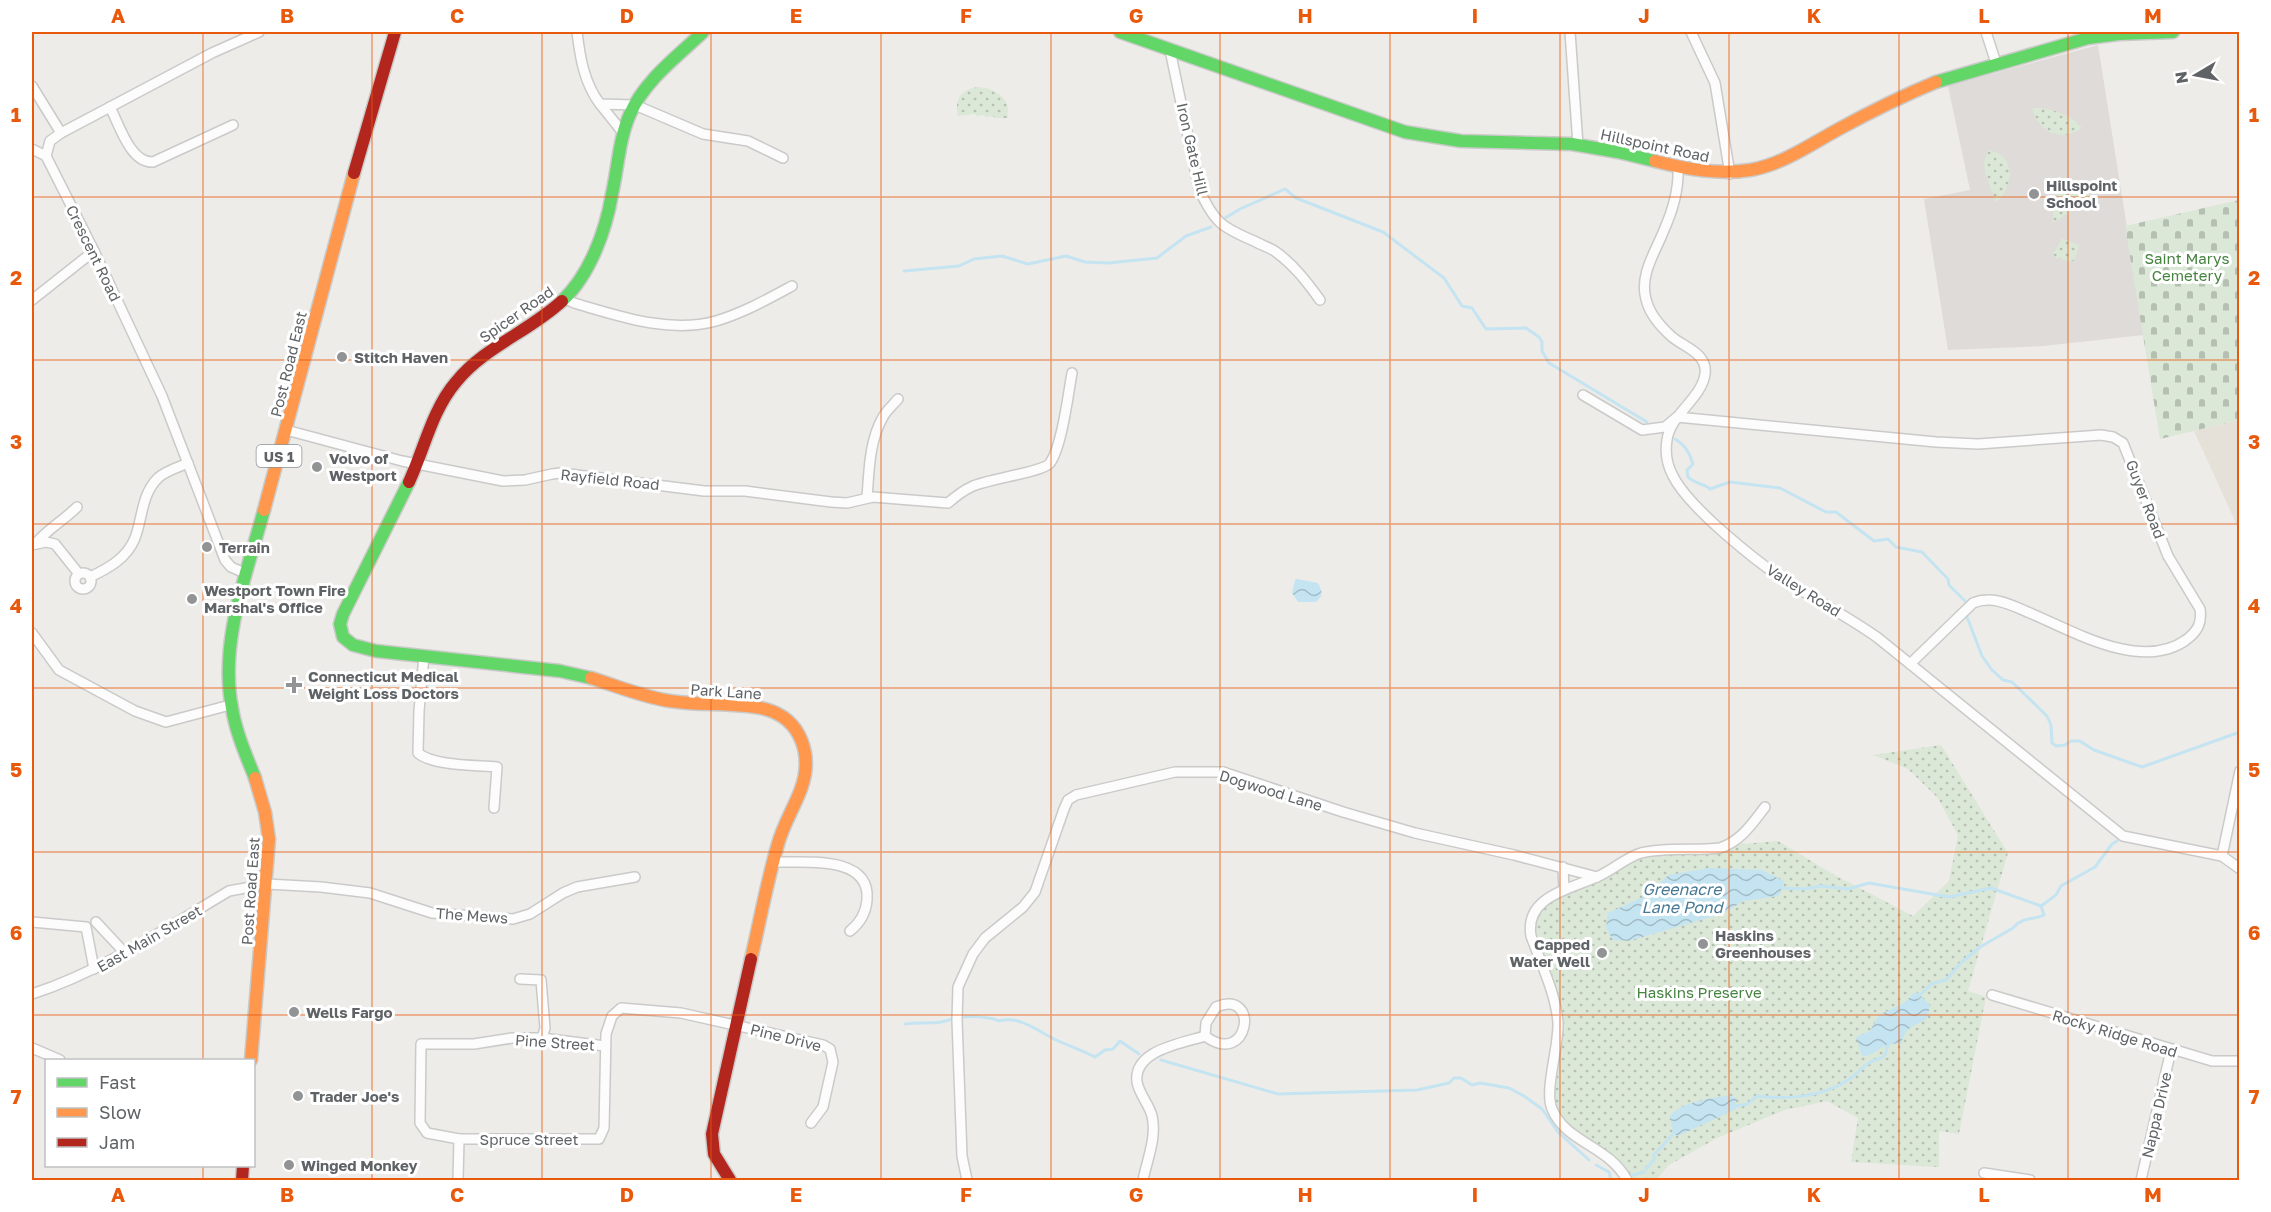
<svg xmlns="http://www.w3.org/2000/svg" width="2271" height="1212" viewBox="0 0 2271 1212" font-family="'Golos Text',sans-serif">
  <style>
    .commercial { fill: #e6e1d8 }
    .education { fill: #dedbd8 }
    .cemetery { fill: url(#cemetery-stones) }
    .park { fill: url(#park-dots) }
    .water { fill: url(#water-waves) }
    .lines { fill: none; stroke-linecap: round; stroke-linejoin: round }
    .stream { stroke: #c4e4f1; stroke-width: 3 }
    .street-casing { stroke: #cacac9; stroke-width: 12 }
    .fast-casing { stroke: #cacac9; stroke-width: 15 }
    .slow-casing { stroke: #cacac9; stroke-width: 15 }
    .jam-casing { stroke: #cacac9; stroke-width: 15 }
    .street { stroke: #fcfcfc; stroke-width: 9 }
    .fast { stroke: #63d668; stroke-width: 12 }
    .slow { stroke: #ff974d; stroke-width: 12 }
    .jam { stroke: #b3261e; stroke-width: 12 }
    .grid { fill: none; stroke: #e8590c; stroke-width: 1.5; stroke-opacity: 0.55 }
    .poi-dot { fill: #919394; stroke: #fff; stroke-width: 2 }
    .labels { text-anchor: middle; dominant-baseline: central; stroke-width: 6; stroke-linejoin: round; paint-order: stroke }
    .shield { fill: #fff; stroke: #8f9294; stroke-width: 1.5 }
    .shield-label { font-size: 14px; font-weight: bold; fill: #5f6366 }
    .street-label { font-size: 15px; fill: #5f6366; stroke: #fff }
    .poi-label { font-size: 15px; font-weight: bold; fill: #5f6366; stroke: #fff; text-anchor: start }
    .park-label { font-size: 15px; fill: #478341; stroke: #fff }
    .water-label { font-size: 16px; font-style: italic; fill: #497995; stroke: #fff }
    .neatline { fill: none; stroke: #e8590c; stroke-width: 2 }
    .grid-label { font-size: 20px; text-anchor: middle; font-weight: bold; fill: #e8590c }
  </style>
  <defs>
    <pattern id="cemetery-stones" width="16" height="16" patternUnits="userSpaceOnUse" patternTransform="scale(1.5)"><rect width="16" height="16" fill="#dbe7d7"/><path d="M2 7V4a2 2 0 0 1 4 0v3zM10 15v-3a2 2 0 0 1 4 0v3z" fill="#b5bfb2"/></pattern>
    <pattern id="park-dots" width="8" height="8" patternUnits="userSpaceOnUse" patternTransform="scale(1.5)"><rect width="8" height="8" fill="#dbe7d7"/><path d="M2 2h.1M6 6h.1" fill="none" stroke="#b5bfb2" stroke-width="1.8" stroke-linecap="round"/></pattern>
    <pattern id="water-waves" width="16" height="10" patternUnits="userSpaceOnUse" patternTransform="scale(1.5)"><rect width="16" height="10" fill="#c4e4f1"/><path d="M0 5q4-4 8 0t8 0" fill="none" stroke="#a2bcc7"/></pattern>
  </defs>
  <rect width="100%" height="100%" fill="#eeece9"/>
  <polygon class="commercial" points="2239,420 2239,530 2194,431"/>
  <polygon class="education" points="2098,45 2144,335 2043,346 1948,350 1924,199 1970,190 1948,86"/>
  <polygon class="cemetery" points="2239,200 2239,420 2160,439 2125,226"/>
  <g class="park">
    <path d="M979,87C991,88 1007,95 1008,109C1008,112 1007,115 1008,118H995L993,116L985,117L984,115L976,116L975,114L958,116C954,99 961,89 979,87Z"/>
    <path d="M2032,108C2048,107 2072,114 2082,128C2061,143 2038,132 2032,108Z"/>
    <path d="M1988,150C2017,155 2014,186 1996,203L1985,173L1984,163Z"/>
    <path d="M2081,181L2099,184L2078,207L2053,223C2052,202 2058,184 2081,181Z"/>
    <polygon points="2062,238 2079,245 2075,260 2069,262 2063,260 2061,257 2056,259 2052,252 2056,250"/>
    <polygon points="1941,745 2008,853 1968,991 1986,997 1959,1134 1939,1131 1939,1167 1851,1162 1858,1118 1827,1101 1785,1110 1717,1138 1669,1165 1656,1180 1624,1180 1610,1159 1576,1137 1551,1106 1558,1023 1531,936 1536,909 1631,857 1730,845 1778,841 1831,873 1913,916 1949,881 1958,835 1937,797 1908,769 1873,755"/>
  </g>
  <g class="water">
    <path d="M1297,579L1318,583C1323,592 1323,596 1316,602H1298L1292,593L1295,580Z"/>
    <polygon points="1709,868 1762,870 1784,881 1779,896 1743,901 1724,913 1629,941 1613,940 1606,928 1608,913 1643,897 1669,875"/>
    <path d="M1917,992L1930,1005L1928,1017C1913,1029 1907,1023 1901,1044C1881,1041 1876,1057 1862,1056L1856,1037L1870,1031L1879,1015L1904,1003L1914,993Z"/>
    <path d="M1729,1095L1737,1099L1735,1102L1736,1109L1678,1136L1673,1133L1670,1116C1683,1101 1710,1099 1729,1095Z"/>
  </g>
  <g class="lines">
    <g class="stream">
      <polyline points="1222,220 1240,209 1285,189 1296,198 1383,232 1444,278 1462,306 1472,308 1486,329 1526,328 1539,337 1542,342 1542,351 1549,363 1647,422"/>
      <polyline points="904,271 959,266 974,259 1002,256 1028,264 1066,256 1085,262 1108,263 1157,258 1186,236 1211,227"/>
      <path d="M1675,439C1686,446 1689,452 1693,464L1687,470L1688,477C1695,484 1703,483 1710,489L1730,482L1780,488L1826,512H1836L1874,541L1888,539L1896,547L1922,552L1948,579L1949,585L1965,601"/>
      <polyline points="1967,617 1982,656 1992,670 2003,680 2012,682 2047,716 2051,725 2052,743 2056,746 2065,745 2071,741 2080,741 2094,750 2142,767 2240,732"/>
      <polyline points="1782,888 1805,889 1821,886 1848,889 1869,883 1949,897 1991,888 2041,906 2056,895 2061,886 2095,867 2112,844 2117,841"/>
      <path d="M1962,962L1980,947L2013,928C2021,917 2034,920 2044,915L2041,906"/>
      <polyline points="1918,997 1931,984 1946,980 1960,964"/>
      <path d="M963,1017C972,1016 992,1017 999,1021C1020,1015 1039,1032 1056,1040C1069,1046 1082,1050 1095,1057L1105,1050L1113,1049L1120,1041L1139,1054"/>
      <path d="M905,1024C922,1021 939,1026 954,1018"/>
      <polyline points="1161,1060 1278,1094 1417,1090 1449,1083 1454,1078 1461,1078 1472,1085 1480,1083 1509,1088 1524,1096 1542,1109 1558,1132 1589,1160"/>
      <path d="M1731,1107L1748,1104L1757,1096C1787,1100 1822,1097 1848,1080C1855,1076 1860,1069 1866,1065C1882,1053 1883,1067 1889,1041"/>
      <polyline points="1596,1165 1609,1172 1611,1180"/>
      <polyline points="1646,1169 1654,1160 1654,1155 1676,1131"/>
      <polyline points="1629,1176 1644,1172"/>
    </g>
    <defs>
      <g id="street">
        <path d="M577,32C580,57 584,83 600,104L635,105L703,134L748,141L783,158"/>
        <polyline points="1570,32 1578,145"/>
        <polyline points="1691,32 1715,83 1730,174"/>
        <polyline points="1986,32 1996,63"/>
        <path d="M1170,50L1199,189C1214,222 1221,227 1254,241C1261,245 1269,247 1276,252C1294,265 1307,282 1320,300"/>
        <polyline points="32,86 61,133"/>
        <polyline points="600,104 624,134"/>
        <path d="M110,107C119,124 130,163 153,162L233,125"/>
        <polyline points="32,149 46,156"/>
        <path d="M1678,168C1679,190 1673,210 1664,230C1656,251 1639,275 1646,299C1649,313 1660,326 1671,336C1683,347 1708,353 1705,374C1702,398 1670,415 1667,440C1665,452 1667,465 1673,476C1689,508 1758,563 1789,583C1819,602 1850,618 1878,638L2123,836L2222,856L2240,869"/>
        <path d="M566,299L574,303C619,316 669,334 716,321C743,313 768,299 792,286"/>
        <polyline points="32,300 94,251"/>
        <path d="M1583,395L1642,430L1665,427L1677,417L1936,442L1978,444L2101,435L2113,437L2123,443L2168,556L2200,609C2202,623 2198,631 2186,640C2141,672 2073,631 2030,613C2011,605 1993,595 1973,603L1910,664"/>
        <path d="M286,430L402,461L503,481L525,480L552,474L561,473L704,491H745L831,502L847,503L873,497L948,503C955,497 962,491 971,487C987,479 1044,472 1050,463C1062,446 1068,395 1072,373"/>
        <path d="M867,498C869,472 869,441 883,417C886,411 893,405 898,399"/>
        <path d="M36,543C48,529 64,520 77,507"/>
        <polyline points="32,545 46,542 55,544 79,574"/>
        <circle cx="83" cy="581" r="8"/>
        <polyline points="247,574 231,567 225,560 162,396 94,251 46,156 50,141 61,133 212,53 259,32"/>
        <path d="M90,577C109,568 127,558 135,538C143,517 141,495 158,478C165,471 179,467 188,463"/>
        <polyline points="32,633 59,670 135,711 166,722 230,705"/>
        <path d="M424,656L419,711L418,753C433,766 476,765 497,767L494,808"/>
        <polyline points="2222,856 2240,771"/>
        <path d="M773,862C803,863 871,854 867,900C866,913 860,923 850,931"/>
        <polyline points="1563,867 1564,890"/>
        <polyline points="32,922 86,927 94,969"/>
        <polyline points="96,922 124,952"/>
        <polyline points="520,979 541,980 545,1028 542,1038"/>
        <path d="M32,994C102,971 165,929 229,891L267,884L321,887L370,893L432,913L513,919L530,914L563,893L577,887L635,877"/>
        <polyline points="1992,995 2212,1061 2240,1061"/>
        <polyline points="32,1048 60,1060"/>
        <polyline points="459,1139 599,1139 604,1128 606,1034 612,1016 621,1008 681,1013 823,1045 830,1049 833,1062 823,1107 811,1123"/>
        <polyline points="1984,1173 2030,1180"/>
        <polyline points="458,1180 459,1139 427,1133 420,1123 421,1044 474,1044 512,1038 542,1038 605,1046"/>
        <polyline points="967,1180 962,1156 957,1020 958,987 973,954 985,938 1023,907 1035,892 1064,809 1068,800 1076,795 1175,772 1223,772 1343,812 1415,833 1514,855 1597,877"/>
        <path d="M1143,1180C1147,1160 1157,1137 1152,1116C1149,1104 1139,1094 1137,1082C1133,1050 1183,1043 1205,1036L1206,1023L1216,1007C1261,988 1249,1069 1205,1036"/>
        <path d="M1627,1180C1608,1145 1566,1143 1552,1109C1544,1090 1559,1047 1558,1023C1556,994 1541,964 1531,936C1524,895 1573,889 1601,875C1614,869 1627,857 1641,853C1666,847 1695,851 1720,848C1741,841 1752,824 1765,807"/>
        <polyline points="2141,1180 2171,1050"/>
      </g>
      <g id="fast">
        <polyline points="1120,32 1405,132 1461,141 1572,144 1618,152 1655,161"/>
        <polyline points="1936,82 2088,38 2119,34 2173,32"/>
        <path d="M562,301C590,275 606,230 612,194C618,167 619,139 630,114C645,80 677,57 703,32"/>
        <polyline points="409,482 343,614 340,624 343,637 353,645 376,651 560,671 591,678"/>
        <path d="M255,778C246,755 236,733 232,708C219,642 247,573 264,510"/>
      </g>
      <g id="slow">
        <path d="M1655,161C1686,169 1718,175 1750,170C1781,165 1810,145 1837,130C1870,112 1902,96 1936,82"/>
        <polyline points="264,510 354,173"/>
        <path d="M591,678C617,686 643,697 670,701C701,706 734,702 765,709C802,719 813,756 801,789C794,808 783,825 778,844C767,881 760,921 751,959"/>
        <polyline points="251,1060 269,839 265,812 255,778"/>
      </g>
      <g id="jam">
        <polyline points="354,173 395,32"/>
        <path d="M409,482C424,450 432,410 456,382C484,347 530,331 562,301"/>
        <polyline points="242,1180 243,1166"/>
        <polyline points="730,1180 714,1154 712,1134 751,959"/>
      </g>
    </defs>
    <use href="#street" class="street-casing"/>
    <use href="#fast" class="fast-casing"/>
    <use href="#slow" class="slow-casing"/>
    <use href="#jam" class="jam-casing"/>
    <use href="#street" class="street"/>
    <use href="#fast" class="fast"/>
    <use href="#slow" class="slow"/>
    <use href="#jam" class="jam"/>
  </g>
  <path class="grid" d="M203,32V1060M372,32V1180M542,32V1180M711,32V1180M881,32V1180M1051,32V1180M1220,32V1180M1390,32V1180M1560,32V1180M1729,32V1180M1899,32V1180M2068,32V1180M32,197H2240M32,360H2240M32,524H2240M32,688H2240M32,852H2240M32,1015H2240M203,1166V1180"/>
  <g class="poi-dot">
    <circle cx="2034" cy="194" r="6"/>
    <circle cx="342" cy="357" r="6"/>
    <circle cx="317" cy="467" r="6"/>
    <circle cx="207" cy="547" r="6"/>
    <circle cx="192" cy="599" r="6"/>
    <path d="M291 676h6v6h6v6h-6v6h-6v-6h-6v-6h6z"/>
    <circle cx="1703" cy="944" r="6"/>
    <circle cx="1602" cy="953" r="6"/>
    <circle cx="294" cy="1012" r="6"/>
    <circle cx="298" cy="1096" r="6"/>
    <circle cx="289" cy="1165" r="6"/>
  </g>
  <g class="labels">
    <rect class="shield" x="256.5" y="445" width="45" height="22" rx="4.5"/>
    <g class="shield-label">
      <text x="279" y="456">US 1</text>
    </g>
    <g class="street-label">
      <text transform="translate(1655 145) rotate(12)">Hillspoint Road</text>
      <text transform="translate(1193 149) rotate(77)">Iron Gate Hill</text>
      <text transform="translate(94 253) rotate(64)">Crescent Road</text>
      <text transform="translate(516 314) rotate(-35)">Spicer Road</text>
      <text transform="translate(288 364) rotate(-76)">Post Road East</text>
      <text transform="translate(610 479) rotate(6)">Rayfield Road</text>
      <text transform="translate(2146 499) rotate(69)">Guyer Road</text>
      <text transform="translate(1804 590) rotate(32)">Valley Road</text>
      <text transform="translate(726 691) rotate(4)">Park Lane</text>
      <text transform="translate(1271 790) rotate(17)">Dogwood Lane</text>
      <text transform="translate(250 891) rotate(-86)">Post Road East</text>
      <text transform="translate(472 915) rotate(4)">The Mews</text>
      <text transform="translate(149 938) rotate(-30)">East Main Street</text>
      <text transform="translate(2115 1033) rotate(17)">Rocky Ridge Road</text>
      <text transform="translate(786 1037) rotate(14)">Pine Drive</text>
      <text transform="translate(555 1042) rotate(4)">Pine Street</text>
      <text transform="translate(2156 1115) rotate(-77)">Nappa Drive</text>
      <text x="529" y="1139">Spruce Street</text>
    </g>
    <g class="poi-label">
      <text x="2046" y="185">Hillspoint<tspan x="2046" dy="17">School</tspan></text>
      <text x="354" y="357">Stitch Haven</text>
      <text x="329" y="458">Volvo of<tspan x="329" dy="17">Westport</tspan></text>
      <text x="219" y="547">Terrain</text>
      <text x="204" y="590">Westport Town Fire<tspan x="204" dy="17">Marshal's Office</tspan></text>
      <text x="308" y="676">Connecticut Medical<tspan x="308" dy="17">Weight Loss Doctors</tspan></text>
      <text x="1715" y="935">Haskins<tspan x="1715" dy="17">Greenhouses</tspan></text>
      <text x="1590" y="944" text-anchor="end">Capped<tspan x="1590" dy="17">Water Well</tspan></text>
      <text x="306" y="1012">Wells Fargo</text>
      <text x="310" y="1096">Trader Joe's</text>
      <text x="301" y="1165">Winged Monkey</text>
    </g>
    <g class="park-label">
      <text x="2187" y="258">Saint Marys<tspan x="2187" dy="17">Cemetery</tspan></text>
      <text x="1699" y="992">Haskins Preserve</text>
    </g>
    <g class="water-label">
      <text x="1682" y="889">Greenacre<tspan x="1682" dy="18">Lane Pond</tspan></text>
    </g>
  </g>
  <rect width="2271" height="1212" fill="none" stroke="#ffffff" stroke-width="66"/>
  <rect x="45" y="1059" width="210" height="108" fill="#ffffff" stroke="#bfc1c2" stroke-width="1.5"/>
  <rect x="57" y="1078" width="30" height="9" fill="#63d668" stroke="#bfc1c2" stroke-width="1.5"/>
  <text x="99" y="1089" font-size="18" fill="#5f6366">Fast</text>
  <rect x="57" y="1108" width="30" height="9" fill="#ff974d" stroke="#bfc1c2" stroke-width="1.5"/>
  <text x="99" y="1119" font-size="18" fill="#5f6366">Slow</text>
  <rect x="57" y="1138" width="30" height="9" fill="#b3261e" stroke="#bfc1c2" stroke-width="1.5"/>
  <text x="99" y="1149" font-size="18" fill="#5f6366">Jam</text>
  <g transform="translate(2196 75) rotate(260)" stroke="#ffffff" stroke-width="4.5" paint-order="stroke">
  <path d="M0-4.5L10 22L0 15L-10 22Z" fill="#5f6366"/>
  <text y="-9" font-size="16" font-weight="bold" text-anchor="middle" fill="#5f6366">N</text>
  </g>
  <rect x="33" y="33" width="2205" height="1146" class="neatline"/>
  <g class="grid-label">
    <text x="118" y="23">A</text>
    <text x="287" y="23">B</text>
    <text x="457" y="23">C</text>
    <text x="627" y="23">D</text>
    <text x="796" y="23">E</text>
    <text x="966" y="23">F</text>
    <text x="1136" y="23">G</text>
    <text x="1305" y="23">H</text>
    <text x="1475" y="23">I</text>
    <text x="1644" y="23">J</text>
    <text x="1814" y="23">K</text>
    <text x="1984" y="23">L</text>
    <text x="2153" y="23">M</text>
    <text x="16" y="122">1</text>
    <text x="2254" y="122">1</text>
    <text x="16" y="285">2</text>
    <text x="2254" y="285">2</text>
    <text x="16" y="449">3</text>
    <text x="2254" y="449">3</text>
    <text x="16" y="613">4</text>
    <text x="2254" y="613">4</text>
    <text x="16" y="777">5</text>
    <text x="2254" y="777">5</text>
    <text x="16" y="940">6</text>
    <text x="2254" y="940">6</text>
    <text x="16" y="1104">7</text>
    <text x="2254" y="1104">7</text>
    <text x="118" y="1202">A</text>
    <text x="287" y="1202">B</text>
    <text x="457" y="1202">C</text>
    <text x="627" y="1202">D</text>
    <text x="796" y="1202">E</text>
    <text x="966" y="1202">F</text>
    <text x="1136" y="1202">G</text>
    <text x="1305" y="1202">H</text>
    <text x="1475" y="1202">I</text>
    <text x="1644" y="1202">J</text>
    <text x="1814" y="1202">K</text>
    <text x="1984" y="1202">L</text>
    <text x="2153" y="1202">M</text>
  </g>
</svg>
